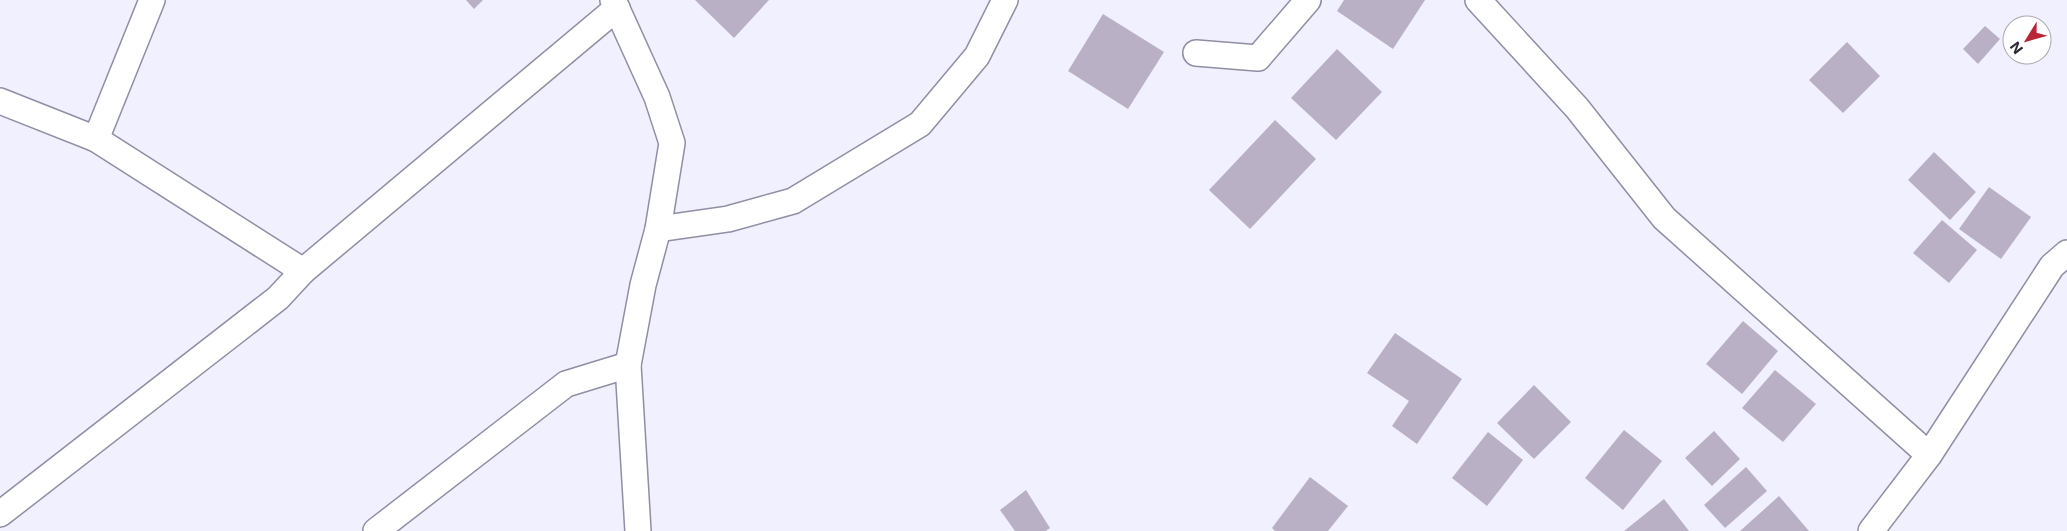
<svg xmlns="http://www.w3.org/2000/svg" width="2067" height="531" viewBox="0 0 2067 531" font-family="Inter,sans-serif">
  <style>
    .building { fill: #bab0c6 }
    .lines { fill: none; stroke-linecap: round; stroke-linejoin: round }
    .street-casing { stroke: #8f8ea4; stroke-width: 28 }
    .street { stroke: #fff; stroke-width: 25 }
  </style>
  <rect width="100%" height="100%" fill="#f1f0ff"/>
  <g class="building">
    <polygon points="466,0 483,0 474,9"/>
    <polygon points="695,0 769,0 734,38"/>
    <polygon points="1344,0 1425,0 1393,49 1337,11"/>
    <polygon points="1103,14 1164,52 1128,109 1068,71"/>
    <polygon points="1985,26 2000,39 1978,64 1963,49"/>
    <polygon points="1847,42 1880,76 1843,113 1809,80"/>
    <polygon points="1337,49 1382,92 1336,140 1291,98"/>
    <polygon points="1275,120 1316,159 1250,229 1209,190"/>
    <polygon points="1934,152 1976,192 1950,220 1908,180"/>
    <polygon points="1989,187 2031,217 2001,259 1959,229"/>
    <polygon points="1942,220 1977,250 1949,283 1913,253"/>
    <polygon points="1743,321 1778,351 1742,394 1706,364"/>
    <polygon points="1395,333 1462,379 1417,444 1392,426 1409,401 1367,373"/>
    <polygon points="1775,370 1816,404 1783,442 1742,408"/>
    <polygon points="1534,385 1571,422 1534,459 1497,423"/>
    <polygon points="1624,430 1662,461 1623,510 1585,478"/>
    <polygon points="1714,431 1740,459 1712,486 1685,458"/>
    <polygon points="1488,432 1523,460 1487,506 1452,478"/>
    <polygon points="1746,467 1767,491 1725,528 1704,505"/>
    <polygon points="1310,477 1348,506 1328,531 1275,531 1272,528"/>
    <polygon points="1026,490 1050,528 1046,531 1015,531 1000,510"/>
    <polygon points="1779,496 1809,531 1740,531"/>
    <polygon points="1664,499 1689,531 1624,531"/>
  </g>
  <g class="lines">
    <defs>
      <g id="street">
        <polyline points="613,0 657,97 672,143 658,229 643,285 628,365 638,531"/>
        <polyline points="1478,0 1577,108 1664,218 1929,455"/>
        <polyline points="1196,53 1258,58 1308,0"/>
        <polyline points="0,101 96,139 303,271 617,8"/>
        <polyline points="96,139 152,0"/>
        <polyline points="658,229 728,219 793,201 920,124 977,56 1005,0"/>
        <polyline points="0,514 278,298 303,271"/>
        <polyline points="376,531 566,384 628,365"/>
        <polyline points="1871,531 1929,455 2052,266 2067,253"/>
      </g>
    </defs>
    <use href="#street" class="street-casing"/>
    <use href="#street" class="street"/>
  </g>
  <g transform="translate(2027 40) rotate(233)"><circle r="24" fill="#ffffff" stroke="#a9a9ad"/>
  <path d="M0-4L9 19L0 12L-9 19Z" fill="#b72537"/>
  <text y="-8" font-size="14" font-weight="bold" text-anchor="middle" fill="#292932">N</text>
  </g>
</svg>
